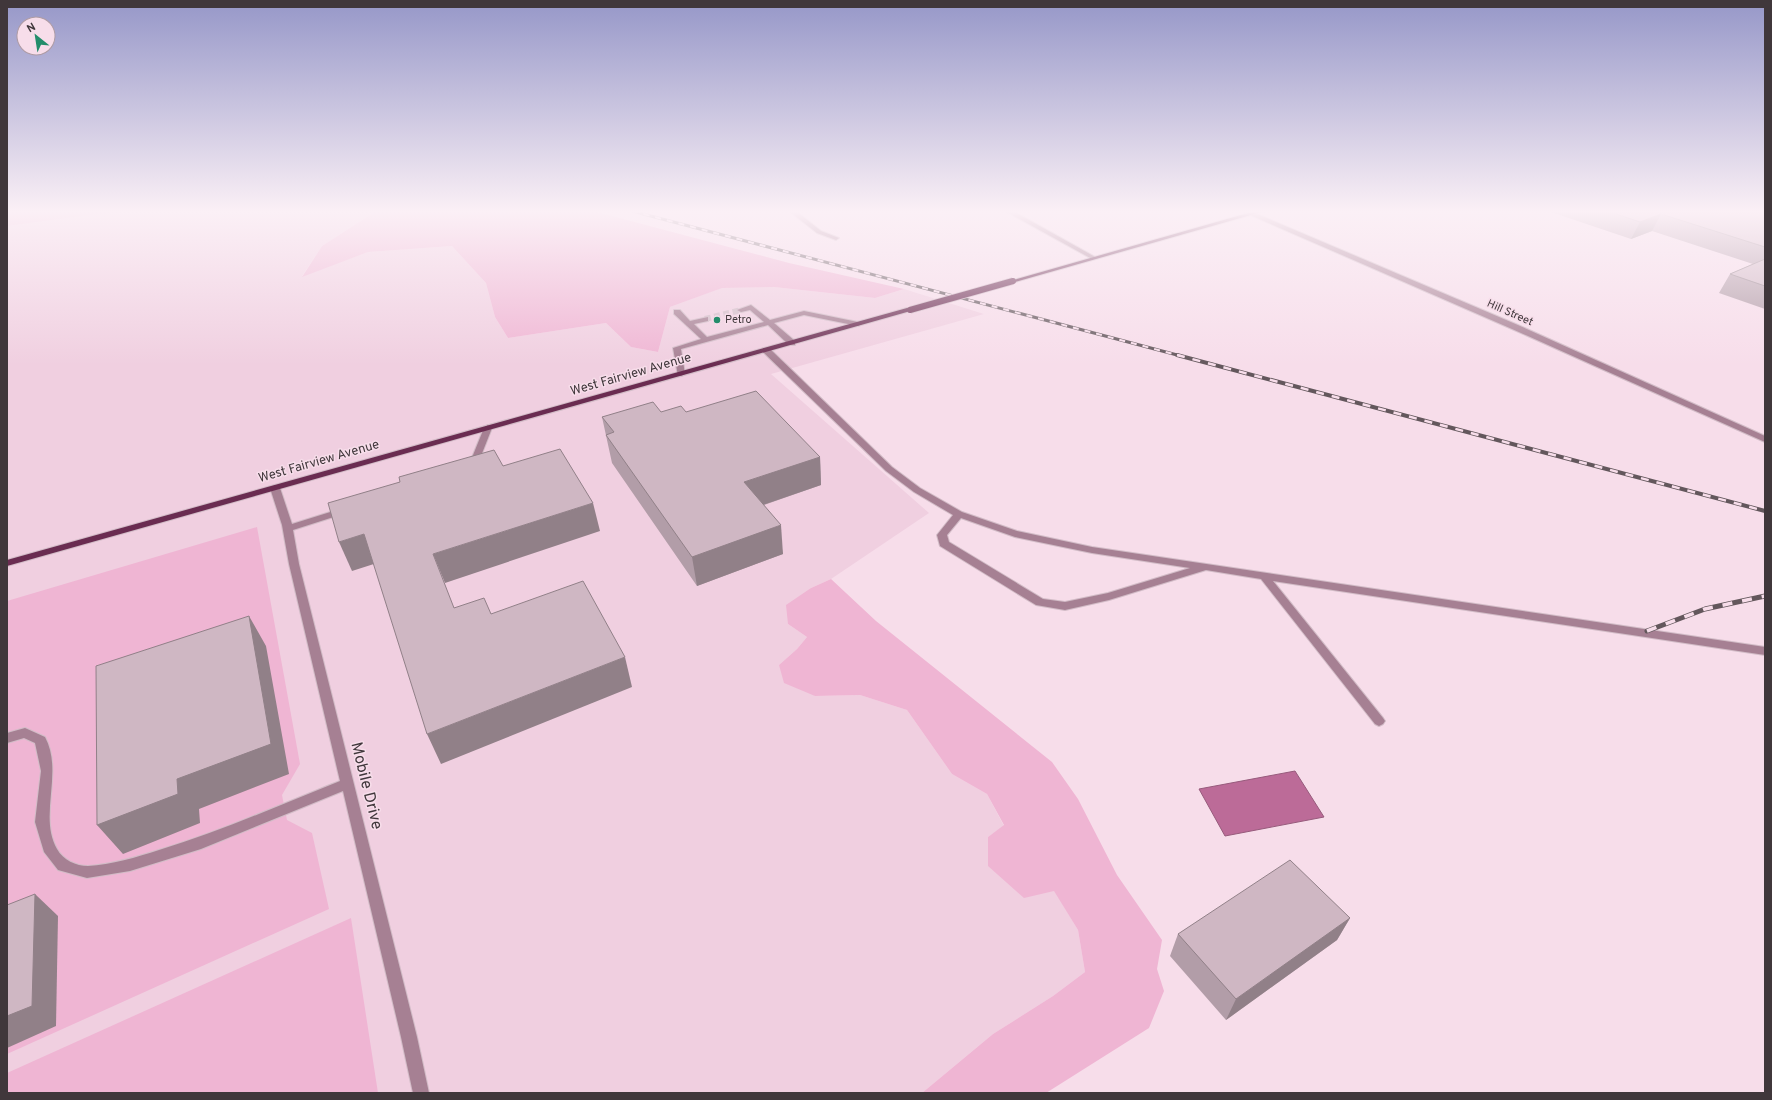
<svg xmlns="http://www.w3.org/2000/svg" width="1772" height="1100" viewBox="0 0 1772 1100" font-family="Overpass,sans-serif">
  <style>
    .built { fill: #f0cfe0 }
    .green { fill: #efb5d3 }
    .water { fill: #bc6b98; stroke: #975b7c }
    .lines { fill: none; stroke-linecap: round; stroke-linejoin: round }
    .minor-tunnel { stroke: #d2bcc7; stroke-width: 6; stroke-dasharray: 6 3.5; stroke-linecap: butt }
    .minor-casing { stroke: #d2bcc7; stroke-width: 2 }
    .major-casing { stroke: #d2bcc7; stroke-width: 2 }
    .minor { fill: #a68093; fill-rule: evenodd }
    .major { fill: #6a2c51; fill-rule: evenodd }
    .rail-far2-casing { stroke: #63575c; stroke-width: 3 }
    .rail-far1-casing { stroke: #63575c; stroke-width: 4 }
    .rail-casing { stroke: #63575c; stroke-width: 5 }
    .rail-far2 { stroke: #f7ddea; stroke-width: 2; stroke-dasharray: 6; stroke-linecap: butt }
    .rail-far1 { stroke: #f7ddea; stroke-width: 2.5; stroke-dasharray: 8; stroke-linecap: butt }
    .rail { stroke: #f7ddea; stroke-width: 3.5; stroke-dasharray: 10; stroke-linecap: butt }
    .major-bridge-casing { stroke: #d2bcc7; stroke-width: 8; stroke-linecap: butt }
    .major-bridge { stroke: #6a2c51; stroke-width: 6 }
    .wall { fill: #b29da8 }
    .shaded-wall { fill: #918088 }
    .building { fill: #cfb7c3; stroke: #918088 }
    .poi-dot { fill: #238d6b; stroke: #f7ddea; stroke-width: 1.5 }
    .labels { text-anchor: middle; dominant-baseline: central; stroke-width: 3; stroke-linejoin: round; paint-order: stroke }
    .far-street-label { font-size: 11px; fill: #40373b; stroke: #f7ddea }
    .far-poi-label { font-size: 11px; fill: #40373b; stroke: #f7ddea; text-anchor: start }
    .street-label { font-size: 13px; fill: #40373b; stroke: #f7ddea }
    .near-street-label { font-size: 16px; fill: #40373b; stroke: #f7ddea }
  </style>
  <rect width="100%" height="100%" fill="#f7ddea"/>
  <polygon class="built" points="136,211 374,212 322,246 302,276 368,252 452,246 486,283 495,317 508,338 606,323 631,347 658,352 670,307 721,288 774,287 875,298 904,289 984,314 771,374 929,513 831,579 811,588 788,624 807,637 797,649 779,665 815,696 860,695 907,710 952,774 987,794 1004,826 988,837 1024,897 1054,890 1078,930 1085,972 1053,996 993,1034 922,1093 7,1093 7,226 90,215"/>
  <g class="green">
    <polygon points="7,211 136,211 90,215 7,226"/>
    <polygon points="370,211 593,211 789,263 904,289 875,298 774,287 722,288 670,307 658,352 631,347 606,323 508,338 495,317 486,283 452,246 368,252 302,277 322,246 373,213"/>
    <polygon points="257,527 300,764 282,795 287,820 312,833 329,909 7,1054 7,601"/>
    <polygon points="831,579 876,621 1052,762 1078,799 1117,875 1162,940 1157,969 1164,991 1149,1028 1046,1093 922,1093 993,1034 1053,996 1085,972 1078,930 1054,891 1024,898 988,866 988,837 1004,825 987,794 952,774 907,710 860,695 815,696 784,683 779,665 797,649 807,637 788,624 786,605 811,588"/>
    <polygon points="351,918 378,1093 7,1093 7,1073"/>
  </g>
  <polygon class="water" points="1295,771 1324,817 1225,836 1199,789"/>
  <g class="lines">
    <polyline class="minor-tunnel" points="705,319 741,310"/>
    <defs>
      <g id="minor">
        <polygon points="789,211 796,211 821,231 839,238 836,240 817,233"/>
        <polygon points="1005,211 1013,211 1097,258 1092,259"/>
        <polygon points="1241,211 1250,211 1518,325 1765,436 1765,442 1512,329"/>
        <polygon points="751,305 770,320 804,311 858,322 862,324 858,326 804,315 774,323 795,341 795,345 789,345 768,325 681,349 685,374 681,376 678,376 673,348 701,339 674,314 674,310 680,310 690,321 708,317 708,321 694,324 707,337 764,322 750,310 741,312 737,310"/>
        <path d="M763,348H769L892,467L920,488L962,512L1017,531L1092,547L1765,647V655L1273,581L1383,718L1385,721L1383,724L1379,726L1375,724L1261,579L1206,570L1109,600L1065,610L1036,605L940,546L937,535L953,515L914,492L886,471L763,352ZM961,518L1015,537L1092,553L1190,568L1108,593L1065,602L1043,599L949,542L947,535Z"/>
        <polygon points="488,425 492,428 479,461 474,468 468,468 467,466 471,460 484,428"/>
        <path d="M275,485L280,488L292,524L343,508L348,511L346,513L293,530L299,564L417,1037L429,1093H413L401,1037L343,791L201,849L130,871L87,878L58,870L44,852L35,822L41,771L35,743L24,738L7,743V733L25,728L45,737C64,772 38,816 57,849C63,860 76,866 88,866C111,865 137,857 159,850C221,831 280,805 340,781L289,564L282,525L270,488Z"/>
      </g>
      <g id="major">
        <polygon points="1255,211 1265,211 1015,282 1010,281"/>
        <polygon points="907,308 914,310 7,566 7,560"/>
      </g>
    </defs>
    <use href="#minor" class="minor-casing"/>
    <use href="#major" class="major-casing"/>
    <use href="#minor" class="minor"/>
    <use href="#major" class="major"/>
    <defs>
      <polyline id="rail-far2" points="632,211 1181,356"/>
      <polyline id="rail-far1" points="1177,355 1765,511"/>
      <polyline id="rail" points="1647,631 1705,609 1765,596"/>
    </defs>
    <use href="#rail-far2" class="rail-far2-casing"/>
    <use href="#rail-far1" class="rail-far1-casing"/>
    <use href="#rail" class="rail-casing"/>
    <use href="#rail-far2" class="rail-far2"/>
    <use href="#rail-far1" class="rail-far1"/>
    <use href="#rail" class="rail"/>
    <defs>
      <polyline id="major-bridge" points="910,310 1013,281"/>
    </defs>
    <use href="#major-bridge" class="major-bridge-casing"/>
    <use href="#major-bridge" class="major-bridge"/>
  </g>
  <g class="wall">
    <polygon points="1548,211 1765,211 1765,309 1719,293 1730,274 1753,264 1652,231 1631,239"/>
    <polygon points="661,412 686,412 820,457 821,485 764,505 783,554 697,586 612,463 602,417"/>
    <polygon points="1350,918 1337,940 1226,1020 1170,956 1178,934"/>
  </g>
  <g class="shaded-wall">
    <polygon points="1661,214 1652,231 1631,239 1640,222"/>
    <polygon points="820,457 821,485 748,510 744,482"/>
    <polygon points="593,503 600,531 445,583 433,554"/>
    <polygon points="781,525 783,554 697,586 692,557"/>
    <polygon points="364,534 377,563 352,571 339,542"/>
    <polygon points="249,616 266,646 289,774 199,809 200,823 123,854 97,825 177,779"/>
    <polygon points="625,657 632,687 441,764 427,734"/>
    <polygon points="35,894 58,916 56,1026 7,1048 7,1016"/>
    <polygon points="1350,918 1337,940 1226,1020 1236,999"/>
  </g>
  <g class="building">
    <polygon points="1607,211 1765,211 1765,247 1661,214 1640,222"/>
    <polygon points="1765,259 1765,286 1730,274"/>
    <polygon points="756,391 820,457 744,482 781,525 692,557 606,435 614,432 602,417 653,402 661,412 681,406 686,412"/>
    <polygon points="560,449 593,503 433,554 454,608 484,598 491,614 583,581 625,657 427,734 364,534 339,542 328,503 400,482 399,477 494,450 503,466"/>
    <polygon points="249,616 271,744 177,779 178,794 97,825 96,666"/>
    <polygon points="1290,860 1350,918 1236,999 1178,934"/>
    <polygon points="35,894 32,1006 7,1016 7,905"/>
  </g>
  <linearGradient id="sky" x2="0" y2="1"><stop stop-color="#9697c8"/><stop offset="0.58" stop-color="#fbf0f6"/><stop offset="1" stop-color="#fbf0f6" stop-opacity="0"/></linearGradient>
  <rect width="1772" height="365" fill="url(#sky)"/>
  <circle class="poi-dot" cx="717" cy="320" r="4"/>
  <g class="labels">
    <g class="far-street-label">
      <text transform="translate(1510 313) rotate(24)">Hill Street</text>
    </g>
    <g class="far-poi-label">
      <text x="725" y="320">Petro</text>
    </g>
    <g class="street-label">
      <text transform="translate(631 375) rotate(-16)">West Fairview Avenue</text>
      <text transform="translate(319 462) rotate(-16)">West Fairview Avenue</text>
    </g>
    <g class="near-street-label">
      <text transform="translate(366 786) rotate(76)">Mobile Drive</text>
    </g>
  </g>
  <rect width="1772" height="1100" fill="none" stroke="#40373b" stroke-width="16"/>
  <g transform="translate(36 36) rotate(330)"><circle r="19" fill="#f7ddea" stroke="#ae9ba4"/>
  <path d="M0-3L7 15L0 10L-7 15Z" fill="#238d6b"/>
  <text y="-6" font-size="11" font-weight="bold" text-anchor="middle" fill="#40373b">N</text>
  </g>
</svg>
